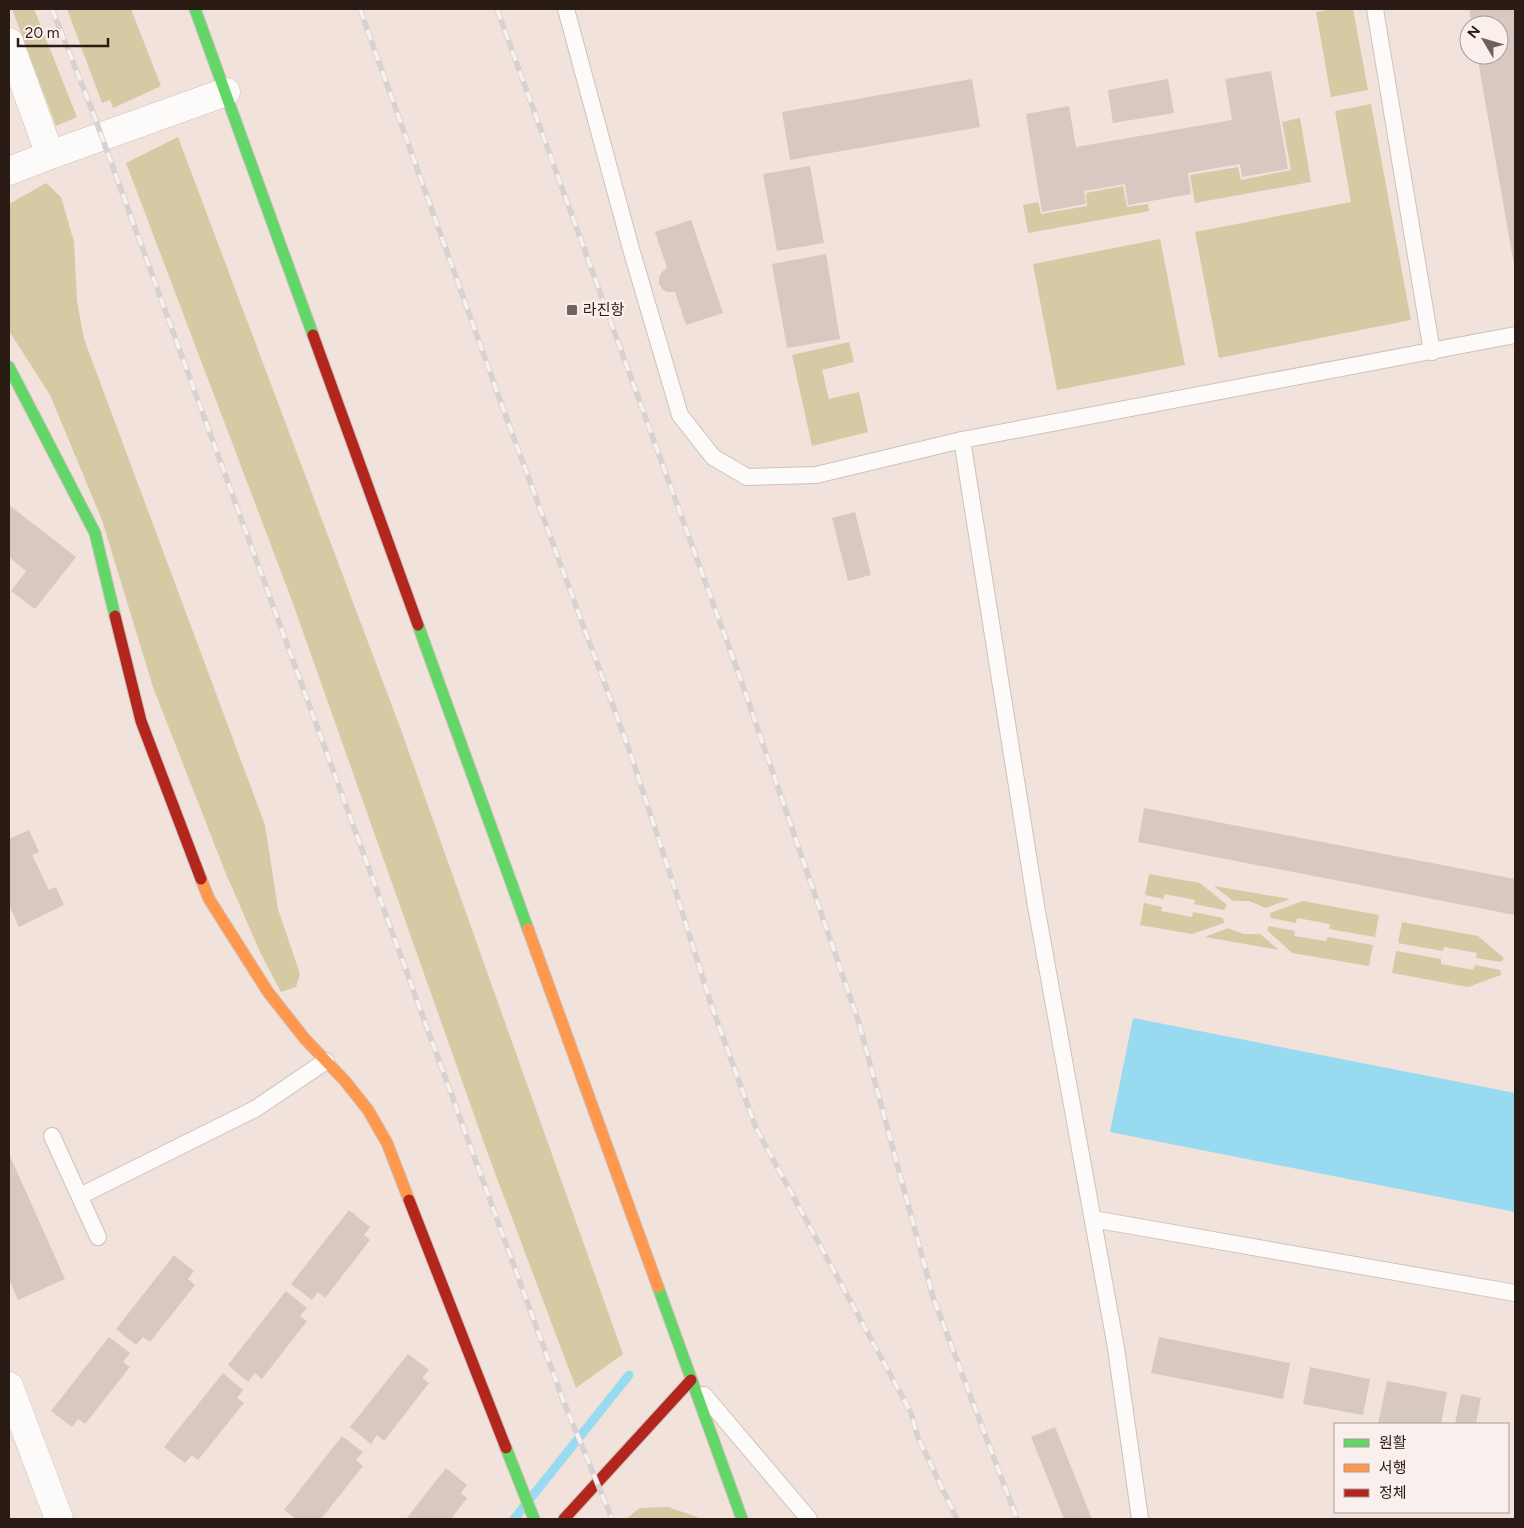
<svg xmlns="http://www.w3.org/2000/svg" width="1524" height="1528" viewBox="0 0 1524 1528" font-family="Figtree,'Noto Sans KR',sans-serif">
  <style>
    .green { fill: #d5caa4 }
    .water { fill: #98daef }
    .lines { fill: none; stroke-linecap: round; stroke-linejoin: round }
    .stream { stroke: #98daef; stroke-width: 9 }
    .building { fill: #d7c8c2 }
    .lane-casing { stroke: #cfc0ba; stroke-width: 18 }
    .street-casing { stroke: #cfc0ba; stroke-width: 29 }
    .fast-casing { stroke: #cfc0ba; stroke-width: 13 }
    .slow-casing { stroke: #cfc0ba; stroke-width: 13 }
    .jam-casing { stroke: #cfc0ba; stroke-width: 13 }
    .lane { stroke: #fdfbfa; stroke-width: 16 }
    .street { stroke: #fdfbfa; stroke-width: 28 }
    .fast { stroke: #63d668; stroke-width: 11 }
    .slow { stroke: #ff974d; stroke-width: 11 }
    .jam { stroke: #b3261e; stroke-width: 11 }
    .rail-casing { stroke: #d7d2d0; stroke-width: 5.5 }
    .rail { stroke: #f9efec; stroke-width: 4; stroke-dasharray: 11; stroke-linecap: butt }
    .poi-dot { fill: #70615b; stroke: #f9efec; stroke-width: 2 }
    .labels { text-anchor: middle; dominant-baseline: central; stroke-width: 5; stroke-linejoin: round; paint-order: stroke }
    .poi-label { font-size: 15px; fill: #2b1b15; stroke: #f9efec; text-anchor: start }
  </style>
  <rect width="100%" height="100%" fill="#f1e2dc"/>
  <g class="green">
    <polygon points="12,9 34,9 77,117 56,126"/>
    <polygon points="67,9 131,9 161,86 113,108 110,100 102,103"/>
    <polygon points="1334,9 1353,9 1368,90 1331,97 1316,12"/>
    <polygon points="1371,104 1411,320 1219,358 1195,232 1351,202 1335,111"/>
    <polygon points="1300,118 1311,182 1195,203 1190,175 1238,167 1241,180 1291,170 1282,122"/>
    <polygon points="178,137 401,730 623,1354 576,1388 489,1157 291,598 126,163"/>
    <polygon points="46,183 61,197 74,242 77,301 84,339 265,825 278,909 300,974 296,987 281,992 261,954 226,874 153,687 102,520 50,395 9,331 9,204"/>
    <polygon points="1123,186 1127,207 1148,204 1149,211 1028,233 1023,205 1038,202 1041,214 1087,206 1086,193"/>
    <polygon points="1160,239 1185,365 1057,390 1033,264"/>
    <polygon points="849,342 854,362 822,370 829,399 859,392 868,432 812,446 792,355"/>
    <polygon points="1149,874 1200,883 1227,905 1224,910 1194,904 1195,900 1165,894 1163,899 1145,895"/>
    <polygon points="1214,886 1290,899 1266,908 1249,901 1233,901"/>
    <polygon points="1303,901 1379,915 1375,937 1329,929 1330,924 1297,918 1296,923 1271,918 1270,913"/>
    <polygon points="1144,903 1162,907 1161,911 1192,917 1193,912 1223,918 1224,923 1192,934 1140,925"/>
    <polygon points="1402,922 1478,936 1504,958 1501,962 1476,958 1477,953 1444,947 1443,951 1398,943"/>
    <polygon points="1269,926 1295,931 1294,936 1326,941 1328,937 1373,945 1369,966 1292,953 1267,930"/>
    <polygon points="1228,928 1243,934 1260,934 1279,950 1205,937"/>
    <polygon points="1396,951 1441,959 1441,964 1473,970 1475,965 1500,970 1501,975 1468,987 1392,973"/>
    <polygon points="668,1507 697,1517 699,1519 627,1518 640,1508"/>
  </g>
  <polygon class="water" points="1133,1018 1515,1093 1515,1212 1110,1132"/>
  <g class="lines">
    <polyline class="stream" points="514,1519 629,1375"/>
  </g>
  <g class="building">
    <polygon points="1469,9 1515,9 1515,270 1477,55 1499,55 1499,25 1472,25"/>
    <polygon points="1271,71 1288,169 1242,177 1240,164 1188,173 1191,194 1128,205 1125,184 1084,191 1086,204 1042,212 1026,114 1069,106 1076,147 1232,120 1225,79"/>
    <polygon points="972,79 980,127 790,160 782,112"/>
    <polygon points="1168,79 1174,113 1113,123 1108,90"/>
    <polygon points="810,166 824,243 777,251 763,174"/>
    <polygon points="691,220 723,313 686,325 675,292 668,292 663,290 659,284 659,277 662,272 667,268 655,232"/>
    <polygon points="826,254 840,339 787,348 772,264"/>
    <polygon points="9,505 76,557 35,609 11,591 26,571 9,557"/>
    <polygon points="855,512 871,575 848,581 832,518"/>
    <polygon points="1144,808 1515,879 1515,915 1138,842"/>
    <polygon points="29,830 39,852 32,855 49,890 56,887 64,905 19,927 9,905 9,839"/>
    <polygon points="9,1154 65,1279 18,1300 9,1279"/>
    <polygon points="349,1210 370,1227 364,1235 370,1240 325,1298 318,1292 312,1300 291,1284"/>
    <polygon points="174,1255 194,1271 188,1279 195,1285 150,1342 143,1337 136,1345 116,1329"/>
    <polygon points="286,1291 307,1308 300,1316 307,1321 262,1379 255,1373 248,1382 228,1365"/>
    <polygon points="109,1337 130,1353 123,1362 130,1367 85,1424 78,1419 72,1427 51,1411"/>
    <polygon points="1159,1337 1290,1363 1283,1399 1151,1373"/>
    <polygon points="408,1354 429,1370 422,1378 429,1383 384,1441 377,1435 371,1444 350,1427"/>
    <polygon points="1310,1367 1370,1379 1363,1415 1303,1404"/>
    <polygon points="223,1373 243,1390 237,1398 244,1403 198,1460 192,1455 185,1463 164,1447"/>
    <polygon points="1387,1381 1447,1392 1441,1424 1378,1424"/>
    <polygon points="1461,1394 1481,1398 1476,1424 1455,1424"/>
    <polygon points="1055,1427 1092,1519 1064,1519 1031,1437"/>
    <polygon points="342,1436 363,1452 356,1460 363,1466 321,1519 313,1519 311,1518 310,1519 296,1519 284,1510"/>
    <polygon points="446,1468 467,1485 461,1493 467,1498 451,1519 406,1519"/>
  </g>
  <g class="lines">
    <defs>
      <g id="lane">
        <polyline points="566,9 631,249 680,415 713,457 747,477 816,475 962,440"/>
        <polyline points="1375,9 1432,352"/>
        <polyline points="52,1136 98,1237"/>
        <polyline points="80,1196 255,1109 326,1061"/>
        <polyline points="1093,1219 1515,1293"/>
        <polyline points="704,1395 809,1519"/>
        <polyline points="1140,1519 1116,1348 1036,906 962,440 1515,335"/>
      </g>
      <g id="street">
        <polyline points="9,42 50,155"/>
        <polyline points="9,171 50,155 226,92"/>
        <polyline points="9,1386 59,1519"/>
      </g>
      <g id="fast">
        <polyline points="195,9 313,335"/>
        <polyline points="9,367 95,533 115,616"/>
        <polyline points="418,625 528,929"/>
        <polyline points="658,1287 742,1519"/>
        <polyline points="506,1448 534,1519"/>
      </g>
      <g id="slow">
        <polyline points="201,879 209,899 268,992 305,1039 345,1081 368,1110 387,1143 409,1200"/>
        <polyline points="528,929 658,1287"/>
      </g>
      <g id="jam">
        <polyline points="313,335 418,625"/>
        <polyline points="115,616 141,721 201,879"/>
        <polyline points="409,1200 506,1448"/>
        <polyline points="564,1519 691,1380"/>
      </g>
    </defs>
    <use href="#lane" class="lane-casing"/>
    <use href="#street" class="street-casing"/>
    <use href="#fast" class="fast-casing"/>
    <use href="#slow" class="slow-casing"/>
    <use href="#jam" class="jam-casing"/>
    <use href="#lane" class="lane"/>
    <use href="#street" class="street"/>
    <use href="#fast" class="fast"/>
    <use href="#slow" class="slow"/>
    <use href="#jam" class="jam"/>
    <defs>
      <g id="rail">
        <polyline points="52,9 92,110 563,1400 612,1519"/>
        <polyline points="360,9 505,414 630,752 673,883 712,1007 756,1128 895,1383 911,1413 918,1438 957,1519"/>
        <polyline points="497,9 742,683 859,1023 933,1297 1017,1519"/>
      </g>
    </defs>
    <use href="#rail" class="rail-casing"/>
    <use href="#rail" class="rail"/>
  </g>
  <rect class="poi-dot" x="566" y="304" width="12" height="12" rx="2.5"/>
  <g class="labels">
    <g class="poi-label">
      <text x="583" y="310">라진항</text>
    </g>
  </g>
  <rect width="1524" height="1528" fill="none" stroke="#2b1b15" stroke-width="20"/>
  <rect x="1334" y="1423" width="175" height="90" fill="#f9efec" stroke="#a79a96"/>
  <rect x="1344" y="1439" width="25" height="8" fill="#63d668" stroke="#a79a96"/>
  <text x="1379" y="1448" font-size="15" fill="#2b1b15">원활</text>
  <rect x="1344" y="1464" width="25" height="8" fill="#ff974d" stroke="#a79a96"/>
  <text x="1379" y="1473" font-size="15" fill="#2b1b15">서행</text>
  <rect x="1344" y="1489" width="25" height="8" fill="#b3261e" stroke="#a79a96"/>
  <text x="1379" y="1498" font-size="15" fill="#2b1b15">정체</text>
  <g transform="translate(1484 40) rotate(308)"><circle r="24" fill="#f9efec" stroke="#a79a96"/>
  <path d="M0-4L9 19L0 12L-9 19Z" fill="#70615b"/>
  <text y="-8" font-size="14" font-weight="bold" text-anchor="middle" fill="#2b1b15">N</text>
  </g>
  <path d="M18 38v8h90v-8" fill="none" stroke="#2b1b15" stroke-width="2.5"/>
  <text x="25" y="38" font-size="15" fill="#2b1b15" stroke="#f9efec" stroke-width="4" paint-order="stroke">20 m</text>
</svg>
